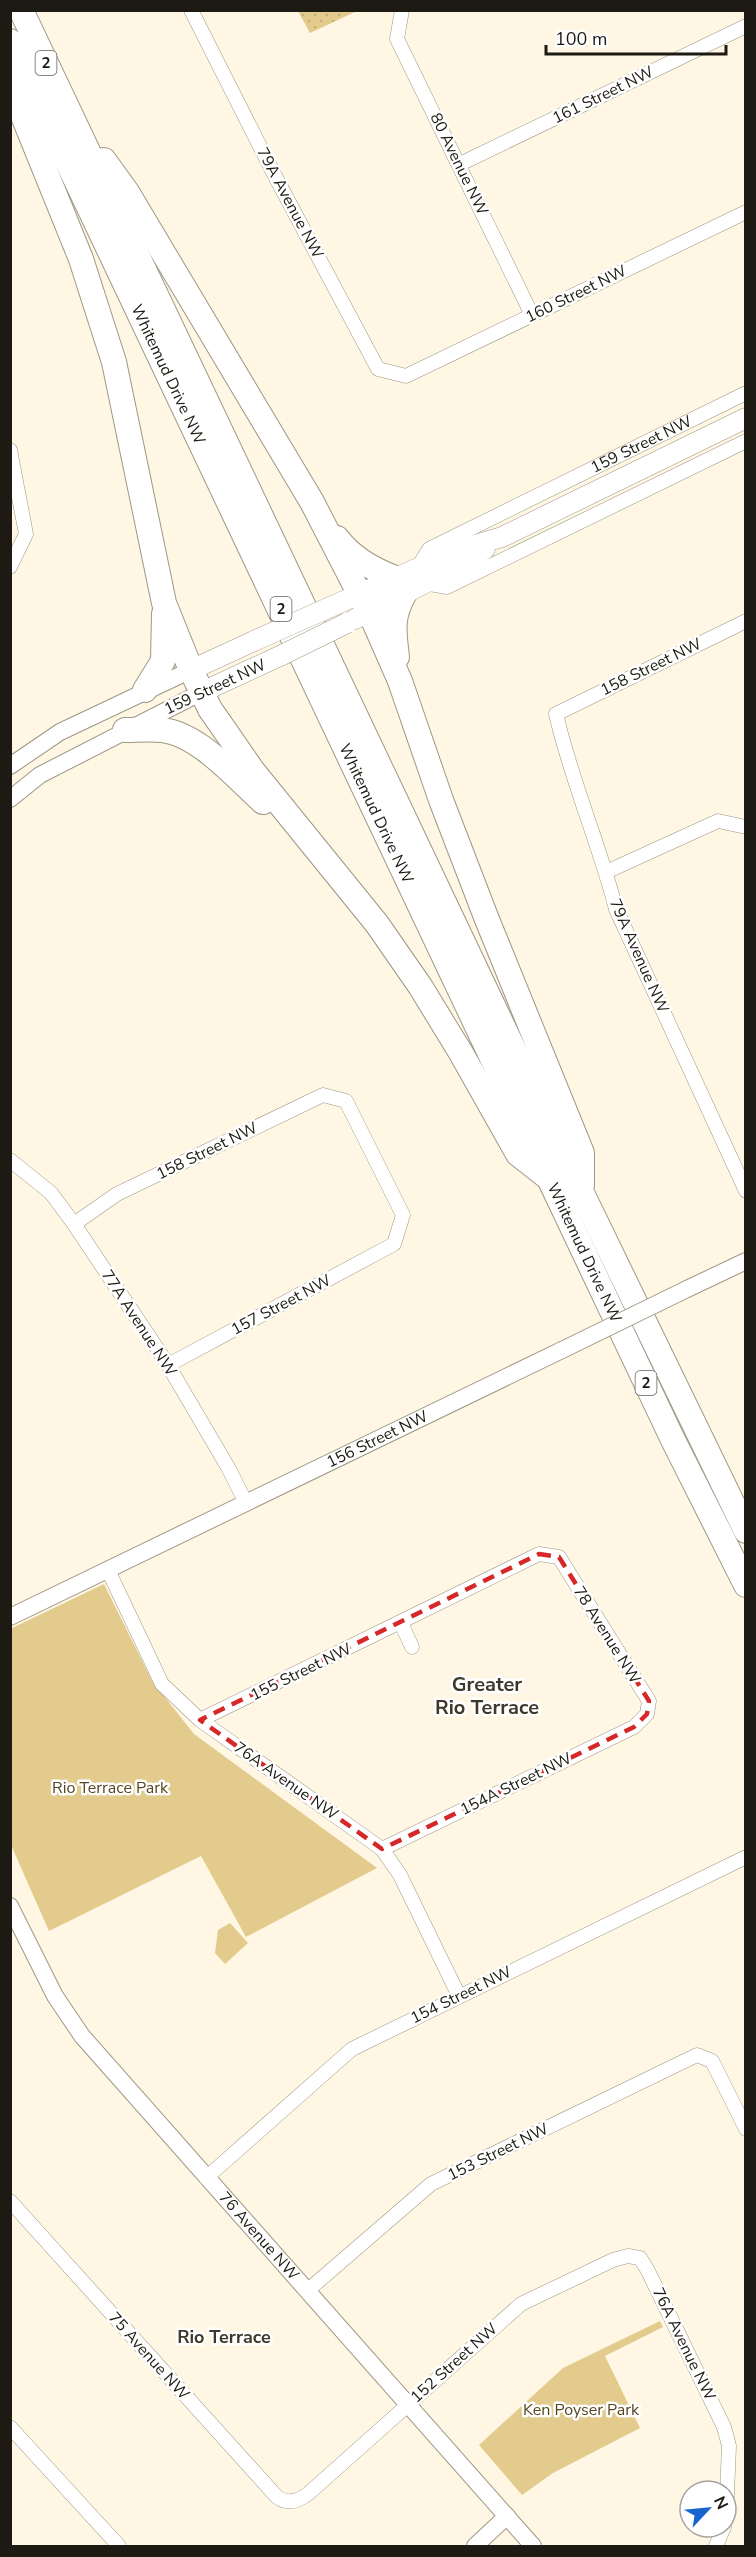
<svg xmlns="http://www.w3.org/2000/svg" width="756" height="2557" viewBox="0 0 756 2557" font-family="'Nunito Sans',sans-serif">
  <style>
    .grass { fill: url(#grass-dots) }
    .park { fill: #e2cb8d }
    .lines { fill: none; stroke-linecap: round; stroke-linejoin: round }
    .minor-casing { stroke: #9e9785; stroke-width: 15 }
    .tertiary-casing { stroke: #9e9785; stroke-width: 18 }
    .secondary-casing { stroke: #9e9785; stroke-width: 21 }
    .motorway-casing { stroke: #9e9785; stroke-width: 26 }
    .minor { stroke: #fff; stroke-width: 14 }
    .tertiary { stroke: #fff; stroke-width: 16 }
    .secondary { stroke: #fff; stroke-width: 20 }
    .motorway { stroke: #fff; stroke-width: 24 }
    .tertiary-bridge-casing { stroke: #9e9785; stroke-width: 18; stroke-linecap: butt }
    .secondary-bridge-casing { stroke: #9e9785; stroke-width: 21; stroke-linecap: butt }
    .tertiary-bridge { stroke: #fff; stroke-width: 16 }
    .secondary-bridge { stroke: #fff; stroke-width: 20 }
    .marked { fill: none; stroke: #d62828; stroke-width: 4.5; stroke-dasharray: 12 8; stroke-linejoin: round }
    .labels { text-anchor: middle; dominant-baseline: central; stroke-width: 5; stroke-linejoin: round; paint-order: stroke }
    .shield { fill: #fff; stroke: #605f5a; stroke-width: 1.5 }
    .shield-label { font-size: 15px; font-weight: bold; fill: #1c1a13 }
    .street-label { font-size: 16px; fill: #1c1a13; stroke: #fff }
    .park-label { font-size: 16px; fill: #54461f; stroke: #fff }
    .neighbourhood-label { font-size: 18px; font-weight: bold; fill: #3f3929; stroke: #fff }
    .quarter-label { font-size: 20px; font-weight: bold; fill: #3f3929; stroke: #fff }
  </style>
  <defs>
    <pattern id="grass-dots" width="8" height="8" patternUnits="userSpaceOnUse" patternTransform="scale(1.5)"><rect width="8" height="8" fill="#e2cb8d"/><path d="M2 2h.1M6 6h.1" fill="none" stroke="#c1ae79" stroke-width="1.8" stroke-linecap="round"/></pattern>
  </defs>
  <rect width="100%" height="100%" fill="#fff7e4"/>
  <polygon class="grass" points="298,11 357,11 310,33"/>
  <g class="park">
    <polygon points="104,1584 152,1681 194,1734 377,1868 246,1937 201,1856 49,1931 11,1845 10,1629"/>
    <polygon points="230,1923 248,1943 225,1964 215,1953 218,1930"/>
    <polygon points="660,2321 663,2327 605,2356 640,2428 553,2473 522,2495 479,2445 563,2368"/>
  </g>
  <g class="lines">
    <defs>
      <g id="minor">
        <polyline points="191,10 275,176 378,369 406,376 746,212"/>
        <polyline points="402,10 397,39 532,315"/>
        <polyline points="460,164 746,26"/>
        <polyline points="10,450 26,534 10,567"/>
        <path id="s1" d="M417,569L429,549L746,393"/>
        <polyline points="424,583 447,587 746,441"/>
        <path d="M746,621L556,714C571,780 599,843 616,909L746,1191"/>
        <polyline points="606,872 718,821 746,827"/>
        <polyline points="10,1160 51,1193 74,1224 168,1365 229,1469 246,1503"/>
        <polyline points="74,1224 117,1194 323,1095 346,1101 403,1215 394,1244 168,1365"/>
        <polyline points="108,1570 162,1684 200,1720 382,1849 400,1875 459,1996"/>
        <polyline points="401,1623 412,1647"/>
        <polyline points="200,1720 539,1554 559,1557 649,1701 647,1714 634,1727 382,1849"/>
        <polyline points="206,2178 352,2049 746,1857"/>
        <path d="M10,2201L277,2497C288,2505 299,2501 309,2493L521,2304L613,2260L628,2256L640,2258L647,2269L724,2427L729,2446L726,2518"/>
        <polyline points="307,2291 431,2184 697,2055 712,2061 746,2129"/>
        <polyline points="10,2427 119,2546"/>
        <polyline points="716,2546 724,2527"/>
      </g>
      <g id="tertiary">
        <polyline points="10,766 60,732 191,670"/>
        <polyline points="10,799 40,775 202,692"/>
        <polyline points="687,1289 746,1261"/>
        <path id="s2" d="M10,1617L562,1350"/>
        <path id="s3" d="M10,1906L55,1996L82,2036L533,2546"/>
        <polyline points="475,2546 507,2516"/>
      </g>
      <g id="secondary">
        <polyline points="337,604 461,549 502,537 746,418"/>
        <polyline points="355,619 468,561 485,549"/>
        <polyline points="191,670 256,640"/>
        <polyline points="202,692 282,655"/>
      </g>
      <g id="motorway">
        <polyline points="21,10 582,1193 746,1531"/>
        <path id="s4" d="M10,41L673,1440L746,1585"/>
        <polyline points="10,84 81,259 114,362 164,603 191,670 210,709 253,771 377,924 420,986 461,1053 518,1154 546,1176"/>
        <polyline points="104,160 127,192 312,502 375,624 400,681 441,800 486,917 582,1153 582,1185"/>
        <path d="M337,538C351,557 374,570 395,578"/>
        <path d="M397,657C394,631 391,617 405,593"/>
        <polyline points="145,690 163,661 164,614"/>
        <path d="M125,730C137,730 150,729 162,730C199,734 236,778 263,802"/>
      </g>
    </defs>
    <use href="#minor" class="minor-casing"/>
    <use href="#tertiary" class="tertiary-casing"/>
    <use href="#secondary" class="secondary-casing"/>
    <use href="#motorway" class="motorway-casing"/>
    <use href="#minor" class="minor"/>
    <use href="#tertiary" class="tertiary"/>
    <use href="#secondary" class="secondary"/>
    <use href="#motorway" class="motorway"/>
    <defs>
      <polyline id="tertiary-bridge" points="562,1350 687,1289"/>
      <g id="secondary-bridge">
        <polyline points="256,640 337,604"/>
        <polyline points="282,655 347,623"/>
      </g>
    </defs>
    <use href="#tertiary-bridge" class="tertiary-bridge-casing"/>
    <use href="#secondary-bridge" class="secondary-bridge-casing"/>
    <use href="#tertiary-bridge" class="tertiary-bridge"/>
    <use href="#secondary-bridge" class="secondary-bridge"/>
  </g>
  <path class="marked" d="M539,1554L559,1557L649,1701L647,1714L634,1727L382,1849L200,1720Z"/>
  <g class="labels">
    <g class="shield">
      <rect x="35.5" y="51" width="21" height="24" rx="4.5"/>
      <rect x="270.5" y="597" width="21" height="24" rx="4.5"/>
      <rect x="635.5" y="1371" width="21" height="24" rx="4.5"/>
    </g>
    <g class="shield-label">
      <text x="46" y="63">2</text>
      <text x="281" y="609">2</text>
      <text x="646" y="1383">2</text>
    </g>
    <g class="street-label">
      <text transform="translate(603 95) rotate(-26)">161 Street NW</text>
      <text transform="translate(459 164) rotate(64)">80 Avenue NW</text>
      <text transform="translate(290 203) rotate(62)">79A Avenue NW</text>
      <text transform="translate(576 294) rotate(-26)">160 Street NW</text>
      <text stroke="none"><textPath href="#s4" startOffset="369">Whitemud Drive NW</textPath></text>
      <text stroke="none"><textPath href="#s1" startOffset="260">159 Street NW</textPath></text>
      <text transform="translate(651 667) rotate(-26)">158 Street NW</text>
      <text transform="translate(215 687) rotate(-25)">159 Street NW</text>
      <text stroke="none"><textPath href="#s4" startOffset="855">Whitemud Drive NW</textPath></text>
      <text transform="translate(639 956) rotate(66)">79A Avenue NW</text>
      <text transform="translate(207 1151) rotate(-26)">158 Street NW</text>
      <text stroke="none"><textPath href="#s4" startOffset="1341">Whitemud Drive NW</textPath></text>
      <text transform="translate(281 1305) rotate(-28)">157 Street NW</text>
      <text transform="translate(139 1323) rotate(57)">77A Avenue NW</text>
      <text stroke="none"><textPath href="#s2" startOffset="408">156 Street NW</textPath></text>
      <text transform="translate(607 1635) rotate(58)">78 Avenue NW</text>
      <text transform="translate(301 1672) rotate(-26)">155 Street NW</text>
      <text transform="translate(286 1781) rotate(35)">76A Avenue NW</text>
      <text transform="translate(516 1784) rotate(-26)">154A Street NW</text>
      <text transform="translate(461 1995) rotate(-26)">154 Street NW</text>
      <text transform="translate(498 2152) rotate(-26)">153 Street NW</text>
      <text stroke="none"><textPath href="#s3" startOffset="416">76 Avenue NW</textPath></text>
      <text transform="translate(684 2344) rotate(64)">76A Avenue NW</text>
      <text transform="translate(149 2356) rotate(48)">75 Avenue NW</text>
      <text transform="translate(454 2363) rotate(-42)">152 Street NW</text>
    </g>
    <g class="park-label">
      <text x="110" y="1788">Rio Terrace Park</text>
      <text x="581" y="2410">Ken Poyser Park</text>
    </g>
    <g class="neighbourhood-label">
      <text x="224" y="2337">Rio Terrace</text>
    </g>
    <g class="quarter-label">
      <text x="487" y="1684">Greater<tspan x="487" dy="23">Rio Terrace</tspan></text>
    </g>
  </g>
  <rect width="756" height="2557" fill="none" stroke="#1c1a13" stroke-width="24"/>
  <g transform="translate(708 2509) rotate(64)"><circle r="28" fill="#ffffff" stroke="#a4a3a1" stroke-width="1.5"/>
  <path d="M0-4.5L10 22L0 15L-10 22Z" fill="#1664ce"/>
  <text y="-9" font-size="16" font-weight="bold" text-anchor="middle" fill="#1c1a13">N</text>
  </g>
  <path d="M546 45v9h180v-9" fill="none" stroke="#1c1a13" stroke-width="3"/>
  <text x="555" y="45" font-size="18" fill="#1c1a13" stroke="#ffffff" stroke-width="4.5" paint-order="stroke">100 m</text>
</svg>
